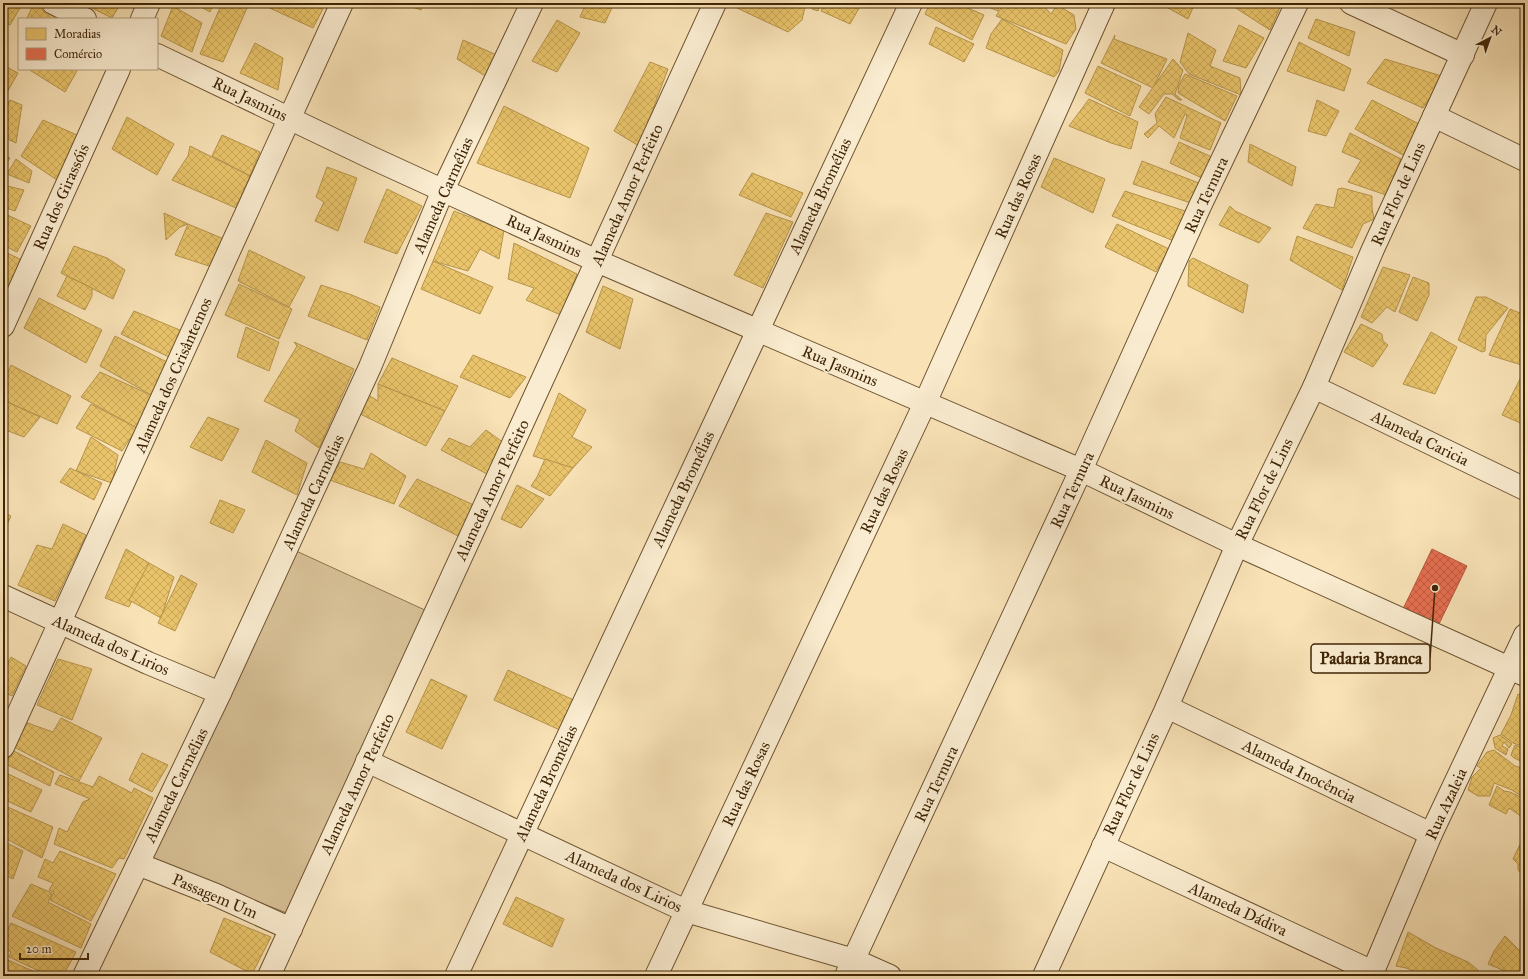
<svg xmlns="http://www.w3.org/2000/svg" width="1528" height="979" viewBox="0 0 1528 979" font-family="'IM FELL Great Primer',serif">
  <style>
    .park { fill: #d9c298; stroke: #8c744e }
    .homes { fill: url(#homes-cross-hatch); stroke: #b6944c }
    .shops { fill: url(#shops-cross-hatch); stroke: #b5593a }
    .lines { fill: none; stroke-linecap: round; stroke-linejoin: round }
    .street-casing { stroke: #6d5431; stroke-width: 24 }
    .street { stroke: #faecd0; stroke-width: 22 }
    .labels { text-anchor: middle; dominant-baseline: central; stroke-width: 4; stroke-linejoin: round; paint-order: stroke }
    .street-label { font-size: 16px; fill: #3f2505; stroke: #faecd0 }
    .leader { fill: none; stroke: #3f2505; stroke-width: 1.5 }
    .callout-dot { fill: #3f2505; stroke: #faecd0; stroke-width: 1.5 }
    .callout { fill: #faecd0; stroke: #3f2505; stroke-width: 1.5 }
    .callout-label { font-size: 17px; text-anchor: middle; font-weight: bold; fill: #3f2505 }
  </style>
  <defs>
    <pattern id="homes-cross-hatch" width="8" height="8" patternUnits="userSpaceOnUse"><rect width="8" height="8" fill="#e9c46a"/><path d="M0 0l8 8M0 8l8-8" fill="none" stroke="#c9a85a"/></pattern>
    <pattern id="shops-cross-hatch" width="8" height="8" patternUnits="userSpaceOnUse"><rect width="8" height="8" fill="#e76f51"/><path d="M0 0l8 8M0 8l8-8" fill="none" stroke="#bd5b41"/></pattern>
  </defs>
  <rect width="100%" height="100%" fill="#f8e2b6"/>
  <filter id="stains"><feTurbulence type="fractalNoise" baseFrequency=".005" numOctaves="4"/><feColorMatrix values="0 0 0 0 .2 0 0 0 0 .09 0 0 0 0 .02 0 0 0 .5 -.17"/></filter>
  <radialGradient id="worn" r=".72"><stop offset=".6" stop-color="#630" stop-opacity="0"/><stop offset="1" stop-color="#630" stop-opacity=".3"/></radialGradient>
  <polygon class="park" points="294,550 427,611 292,915 148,860"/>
  <g class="homes">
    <polygon points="3,3 23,3 10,25 3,21"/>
    <polygon points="34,3 46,3 79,19 29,19 27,18"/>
    <polygon points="82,3 121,3 112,18"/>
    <polygon points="194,3 214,3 210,12"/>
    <polygon points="222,3 234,3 247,8 223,62 200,54"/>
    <polygon points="261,3 326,3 313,28 261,4"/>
    <polygon points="401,3 424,3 421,10"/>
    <polygon points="586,3 614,3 605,23 580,17"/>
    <polygon points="739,3 806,3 802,20 788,32 737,8"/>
    <polygon points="815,3 821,3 818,11 812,9"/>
    <polygon points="825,3 862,3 850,24 821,11"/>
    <polygon points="930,3 956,3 984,15 972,40 925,14"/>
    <polygon points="979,3 999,3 998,11"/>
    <polygon points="1004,3 1041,3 1051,14 1057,5 1074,15 1076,29 1066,44 996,16"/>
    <polygon points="1159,3 1195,3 1188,19"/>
    <polygon points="1228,3 1282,3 1270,30"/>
    <polygon points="173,6 202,23 192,52 161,36"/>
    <polygon points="1002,19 1063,50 1059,71 1054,77 986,48 991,34"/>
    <polygon points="1316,19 1355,32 1349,56 1308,38"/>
    <polygon points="557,20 580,33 557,72 532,61"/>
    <polygon points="1239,25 1264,38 1246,68 1223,61"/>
    <polygon points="936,27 974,44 964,62 929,44"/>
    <polygon points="1188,33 1216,50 1210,66 1240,78 1241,95 1189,74 1180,62"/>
    <polygon points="1115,35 1114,39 1167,59 1153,88 1101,63"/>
    <polygon points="463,40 499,56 487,77 457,59"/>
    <polygon points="1299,42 1351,69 1344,91 1287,71"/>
    <polygon points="255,43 283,58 278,90 240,73"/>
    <polygon points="1173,59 1183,70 1175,94 1182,100 1179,100 1172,94 1164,94 1149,114 1139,107"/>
    <polygon points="1385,59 1445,77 1423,108 1367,83"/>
    <polygon points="650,62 668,69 639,146 614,131"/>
    <polygon points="3,65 18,73 5,96 3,95"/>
    <polygon points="1098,66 1141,86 1130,116 1085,93"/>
    <polygon points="28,69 78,69 65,92"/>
    <polygon points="1185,74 1237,96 1225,121 1178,93 1179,85"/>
    <polygon points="1166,97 1221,123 1210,150 1180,138 1187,116 1185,114 1174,138 1159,126 1148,138 1144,134 1157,123 1155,114"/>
    <polygon points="1089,99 1138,122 1131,149 1111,143 1069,126"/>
    <polygon points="10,100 22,105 16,143 3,137 3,114"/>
    <polygon points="1317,100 1339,111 1326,136 1308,131"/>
    <polygon points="1372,100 1421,125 1405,156 1355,129"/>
    <polygon points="504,106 589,148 570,198 477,163"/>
    <polygon points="127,117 174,144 157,175 112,149"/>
    <polygon points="43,120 77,135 60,182 21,156"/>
    <polygon points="1350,133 1401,159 1386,195 1348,182 1361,160 1342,152"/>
    <polygon points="222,135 260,152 250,176 212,156"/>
    <polygon points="1179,142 1212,157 1204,179 1170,163"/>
    <polygon points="1250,144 1296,167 1292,186 1248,162"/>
    <polygon points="190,146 250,176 236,208 172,180 188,156"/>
    <polygon points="3,155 10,158 3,168"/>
    <polygon points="1054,158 1105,179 1093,213 1041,187"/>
    <polygon points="16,159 32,171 29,183 7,174"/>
    <polygon points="1142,161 1204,185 1200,206 1133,184"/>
    <polygon points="327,167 357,178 338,231 315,221 324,202 316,197"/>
    <polygon points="752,173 803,193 791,217 739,195"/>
    <polygon points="3,185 24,190 15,211 3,207"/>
    <polygon points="1342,188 1372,196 1372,208 1374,219 1363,224 1352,248 1303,228 1316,204 1334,208 1338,189"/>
    <polygon points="387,189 422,206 397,254 364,242"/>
    <polygon points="1125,191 1188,212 1174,241 1112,216"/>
    <polygon points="1230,206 1235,211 1271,228 1259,243 1219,225"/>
    <polygon points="454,211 504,230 499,259 480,249 468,271 433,261"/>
    <polygon points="3,213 31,226 17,252 3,245"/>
    <polygon points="164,213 188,224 180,227 166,240"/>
    <polygon points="766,213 793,222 763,288 734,275"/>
    <polygon points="188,224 224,239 215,268 175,255"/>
    <polygon points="1117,224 1169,249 1156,272 1105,247"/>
    <polygon points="1297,236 1353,257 1342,290 1290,260"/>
    <polygon points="514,243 577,274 561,315 526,300 534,288 508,279"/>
    <polygon points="74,246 107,258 125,270 113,299 61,273"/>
    <polygon points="249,250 305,277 289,307 238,281"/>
    <polygon points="3,251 26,262 3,306"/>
    <polygon points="1193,258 1248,285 1243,313 1188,286 1189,261"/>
    <polygon points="433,261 493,287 480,314 421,289"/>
    <polygon points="1383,267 1410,275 1395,312 1387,307 1372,323 1361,317"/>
    <polygon points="67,276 92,288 92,296 85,310 57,296"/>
    <polygon points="1413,277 1429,283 1429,295 1417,321 1399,312"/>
    <polygon points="239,284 292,309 279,339 225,315"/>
    <polygon points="321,285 352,295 380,307 367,340 308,316"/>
    <polygon points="603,286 633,299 620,349 586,332"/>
    <polygon points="1476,297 1486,297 1508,308 1486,335 1485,351 1482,352 1458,340"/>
    <polygon points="39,298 102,330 86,363 24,328"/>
    <polygon points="1510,309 1525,315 1525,366 1489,355"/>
    <polygon points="134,311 187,333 173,359 121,334"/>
    <polygon points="1361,324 1382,334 1383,341 1388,345 1373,367 1344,352"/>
    <polygon points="246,327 279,342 269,371 237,357"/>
    <polygon points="1431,332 1457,347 1435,394 1403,384"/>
    <polygon points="115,336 171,364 153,396 100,366"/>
    <polygon points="294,342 354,369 319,448 295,431 300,419 264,401 297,346"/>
    <polygon points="473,355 526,377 510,398 460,377"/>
    <polygon points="392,358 458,386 445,411 378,384"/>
    <polygon points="11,365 71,396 57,424 3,400 3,385"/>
    <polygon points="100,372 153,396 137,428 81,397"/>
    <polygon points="1521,377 1525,379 1525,425 1502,415"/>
    <polygon points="378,384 445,411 426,446 354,411 367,394 378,401"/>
    <polygon points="559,393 586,410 572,437 592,447 573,468 533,456"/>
    <polygon points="3,400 40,417 24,437 3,429"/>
    <polygon points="91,404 137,428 122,451 76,428"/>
    <polygon points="208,417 239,429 222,461 190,447"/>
    <polygon points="486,430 504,443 487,474 441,450 449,438 470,447"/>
    <polygon points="91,437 118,455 112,483 76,471"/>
    <polygon points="266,440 307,463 297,495 252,472"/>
    <polygon points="371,453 406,476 394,504 330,480 340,462 364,469"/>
    <polygon points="545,459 573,468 550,496 531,486 537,477"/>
    <polygon points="70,468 102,483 94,500 60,482"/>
    <polygon points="417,479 476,506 462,538 399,506"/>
    <polygon points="517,485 544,499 521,528 501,519"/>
    <polygon points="220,500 245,510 233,533 210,523"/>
    <polygon points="3,512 11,516 3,534"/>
    <polygon points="63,524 86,535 55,601 18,585 37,545 52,549"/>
    <polygon points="126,549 149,563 129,607 105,598"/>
    <polygon points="149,563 174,577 161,618 129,600"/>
    <polygon points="181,575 197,584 175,631 158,623"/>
    <polygon points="11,657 26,666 12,696 3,692 3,673"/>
    <polygon points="58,659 92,669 72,720 37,705"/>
    <polygon points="508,670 576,701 562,731 494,700"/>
    <polygon points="431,679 467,696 442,749 406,732"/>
    <polygon points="1518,694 1525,697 1525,747 1513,743 1501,734 1511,715"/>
    <polygon points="61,718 102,738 79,781 14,747 25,722 53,732"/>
    <polygon points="1500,735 1512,744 1509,748 1504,742 1502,746 1508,749 1506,755 1495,748 1493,738"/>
    <polygon points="1515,745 1525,749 1525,763 1514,758 1511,755"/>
    <polygon points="12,750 54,772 50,786 6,764"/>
    <polygon points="1494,750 1515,766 1525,769 1525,795 1523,797 1512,790 1494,783 1490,796 1478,796 1468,790 1472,777 1481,768 1477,766 1487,752"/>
    <polygon points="142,753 168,765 152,792 129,780"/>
    <polygon points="4,772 42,790 31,812 3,799"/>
    <polygon points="60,775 93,787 99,776 132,793 134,788 153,798 124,859 119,858 112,868 54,844 59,828 67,832 83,802 90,799 55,784"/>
    <polygon points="1497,786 1504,791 1510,792 1525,799 1525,819 1509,808 1506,814 1489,805"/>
    <polygon points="3,805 53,827 42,858 3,837"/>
    <polygon points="1523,838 1525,838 1525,878 1518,870 1518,864 1513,859"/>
    <polygon points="3,841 23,851 13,879 3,874"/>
    <polygon points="60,851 116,874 91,921 50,900 54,892 49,890 53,883 38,877 45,859 53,863"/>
    <polygon points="31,884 52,893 48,902 91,924 81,948 12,916"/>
    <polygon points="516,897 564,919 552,947 503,924"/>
    <polygon points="224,918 271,937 252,974 210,952"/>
    <polygon points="11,923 76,952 63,976 50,976 9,957 11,952 3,947 3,940"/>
    <polygon points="1408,932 1436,948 1468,962 1478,970 1475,976 1427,976 1406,968 1396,966"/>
    <polygon points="1505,936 1522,953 1522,962 1525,967 1525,976 1509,976 1510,973 1488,964 1494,951"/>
    <polygon points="8,960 44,976 3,976 3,971"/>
  </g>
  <polygon class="shops" points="1432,549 1467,566 1438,626 1403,609"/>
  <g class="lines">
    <defs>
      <g id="street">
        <polyline points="53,3 85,19"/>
        <polyline points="1351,3 1463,55"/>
        <polyline points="142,19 149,3"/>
        <polyline points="157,55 370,157 597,261 1081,470 1237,545 1525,675"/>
        <polyline points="1434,116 1525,160"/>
        <polyline points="3,326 119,69"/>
        <polyline points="1314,387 1525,489"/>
        <polyline points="3,596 148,663 220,693"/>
        <polyline points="1167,707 1431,834"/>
        <polyline points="3,747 342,3"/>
        <polyline points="367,761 686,911 854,960 890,976"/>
        <polyline points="1103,846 1373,972"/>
        <polyline points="138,864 216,895 291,929"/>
        <polyline points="84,976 220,693 330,454 370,367 443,190 532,3"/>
        <polyline points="269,976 715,3"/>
        <polyline points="456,976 911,3"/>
        <polyline points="656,976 925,403 1104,3"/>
        <polyline points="846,976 1081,470 1200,206 1297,3"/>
        <polyline points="1044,976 1167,707 1237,545 1314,387 1373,249 1486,3"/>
        <polyline points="1371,976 1431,834 1525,635"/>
      </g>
    </defs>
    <use href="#street" class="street-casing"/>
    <use href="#street" class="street"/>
  </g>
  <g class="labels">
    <g class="street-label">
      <text transform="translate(250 99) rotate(26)">Rua Jasmins</text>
      <text transform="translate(1398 194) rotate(-66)">Rua Flor de Lins</text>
      <text transform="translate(443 195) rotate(-66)">Alameda Carmélias</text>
      <text transform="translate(627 195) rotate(-66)">Alameda Amor Perfeito</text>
      <text transform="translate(1206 195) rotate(-65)">Rua Ternura</text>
      <text transform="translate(820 196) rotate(-65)">Alameda Bromélias</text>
      <text transform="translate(1018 196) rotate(-66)">Rua das Rosas</text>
      <text transform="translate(61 197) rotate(-66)">Rua dos Girassóis</text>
      <text transform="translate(544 236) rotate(25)">Rua Jasmins</text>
      <text transform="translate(840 366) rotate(23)">Rua Jasmins</text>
      <text transform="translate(173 375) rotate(-66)">Alameda dos Crisântemos</text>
      <text transform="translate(1420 438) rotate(26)">Alameda Caricia</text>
      <text transform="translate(683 489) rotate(-65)">Alameda Bromélias</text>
      <text transform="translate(1264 489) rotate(-64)">Rua Flor de Lins</text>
      <text transform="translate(492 490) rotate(-65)">Alameda Amor Perfeito</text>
      <text transform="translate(1072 490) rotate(-65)">Rua Ternura</text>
      <text transform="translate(884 491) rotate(-65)">Rua das Rosas</text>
      <text transform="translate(313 492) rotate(-65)">Alameda Carmélias</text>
      <text transform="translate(1137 497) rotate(26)">Rua Jasmins</text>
      <text transform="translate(111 645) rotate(24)">Alameda dos Lirios</text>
      <text transform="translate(1299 771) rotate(26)">Alameda Inocência</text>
      <text transform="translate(546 783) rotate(-65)">Alameda Bromélias</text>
      <text transform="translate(357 784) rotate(-65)">Alameda Amor Perfeito</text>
      <text transform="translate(746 784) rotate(-65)">Rua das Rosas</text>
      <text transform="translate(936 784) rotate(-65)">Rua Ternura</text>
      <text transform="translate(1131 784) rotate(-65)">Rua Flor de Lins</text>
      <text transform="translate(176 785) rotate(-64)">Alameda Carmélias</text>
      <text transform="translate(1446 804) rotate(-65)">Rua Azaleia</text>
      <text transform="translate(624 881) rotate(25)">Alameda dos Lirios</text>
      <text transform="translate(215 896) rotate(23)">Passagem Um</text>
      <text transform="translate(1238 909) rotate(25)">Alameda Dádiva</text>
    </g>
  </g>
  <path class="leader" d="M1435 588L1430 658"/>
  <circle class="callout-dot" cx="1435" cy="588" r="4"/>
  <rect class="callout" x="1311" y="644" width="119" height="29" rx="4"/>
  <g class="callout-label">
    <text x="1371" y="664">Padaria Branca</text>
  </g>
  <rect width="1528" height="979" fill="none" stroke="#f8e2b6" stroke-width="16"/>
  <rect x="4" y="4" width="1520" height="971" fill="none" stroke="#3f2505" stroke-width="2"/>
  <rect x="8" y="8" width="1512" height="963" fill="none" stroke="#3f2505"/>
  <rect x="18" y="18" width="140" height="52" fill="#faecd0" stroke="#af9c7f"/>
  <rect x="26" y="28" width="20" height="12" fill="#e9c46a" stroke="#af9c7f"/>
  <text x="54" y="38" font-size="12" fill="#3f2505">Moradias</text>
  <rect x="26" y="48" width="20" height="12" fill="#e76f51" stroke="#af9c7f"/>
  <text x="54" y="58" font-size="12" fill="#3f2505">Comércio</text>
  <g transform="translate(1490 38) rotate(41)" stroke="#faecd0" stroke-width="3" paint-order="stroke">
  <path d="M0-3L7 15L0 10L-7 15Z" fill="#3f2505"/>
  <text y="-6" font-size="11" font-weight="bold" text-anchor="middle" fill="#3f2505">N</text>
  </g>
  <path d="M20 953v6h68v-6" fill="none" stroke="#3f2505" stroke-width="2"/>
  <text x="26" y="953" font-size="12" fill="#3f2505" stroke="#faecd0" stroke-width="3" paint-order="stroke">20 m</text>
  <rect width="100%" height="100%" filter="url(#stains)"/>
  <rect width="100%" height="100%" fill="url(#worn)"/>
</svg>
